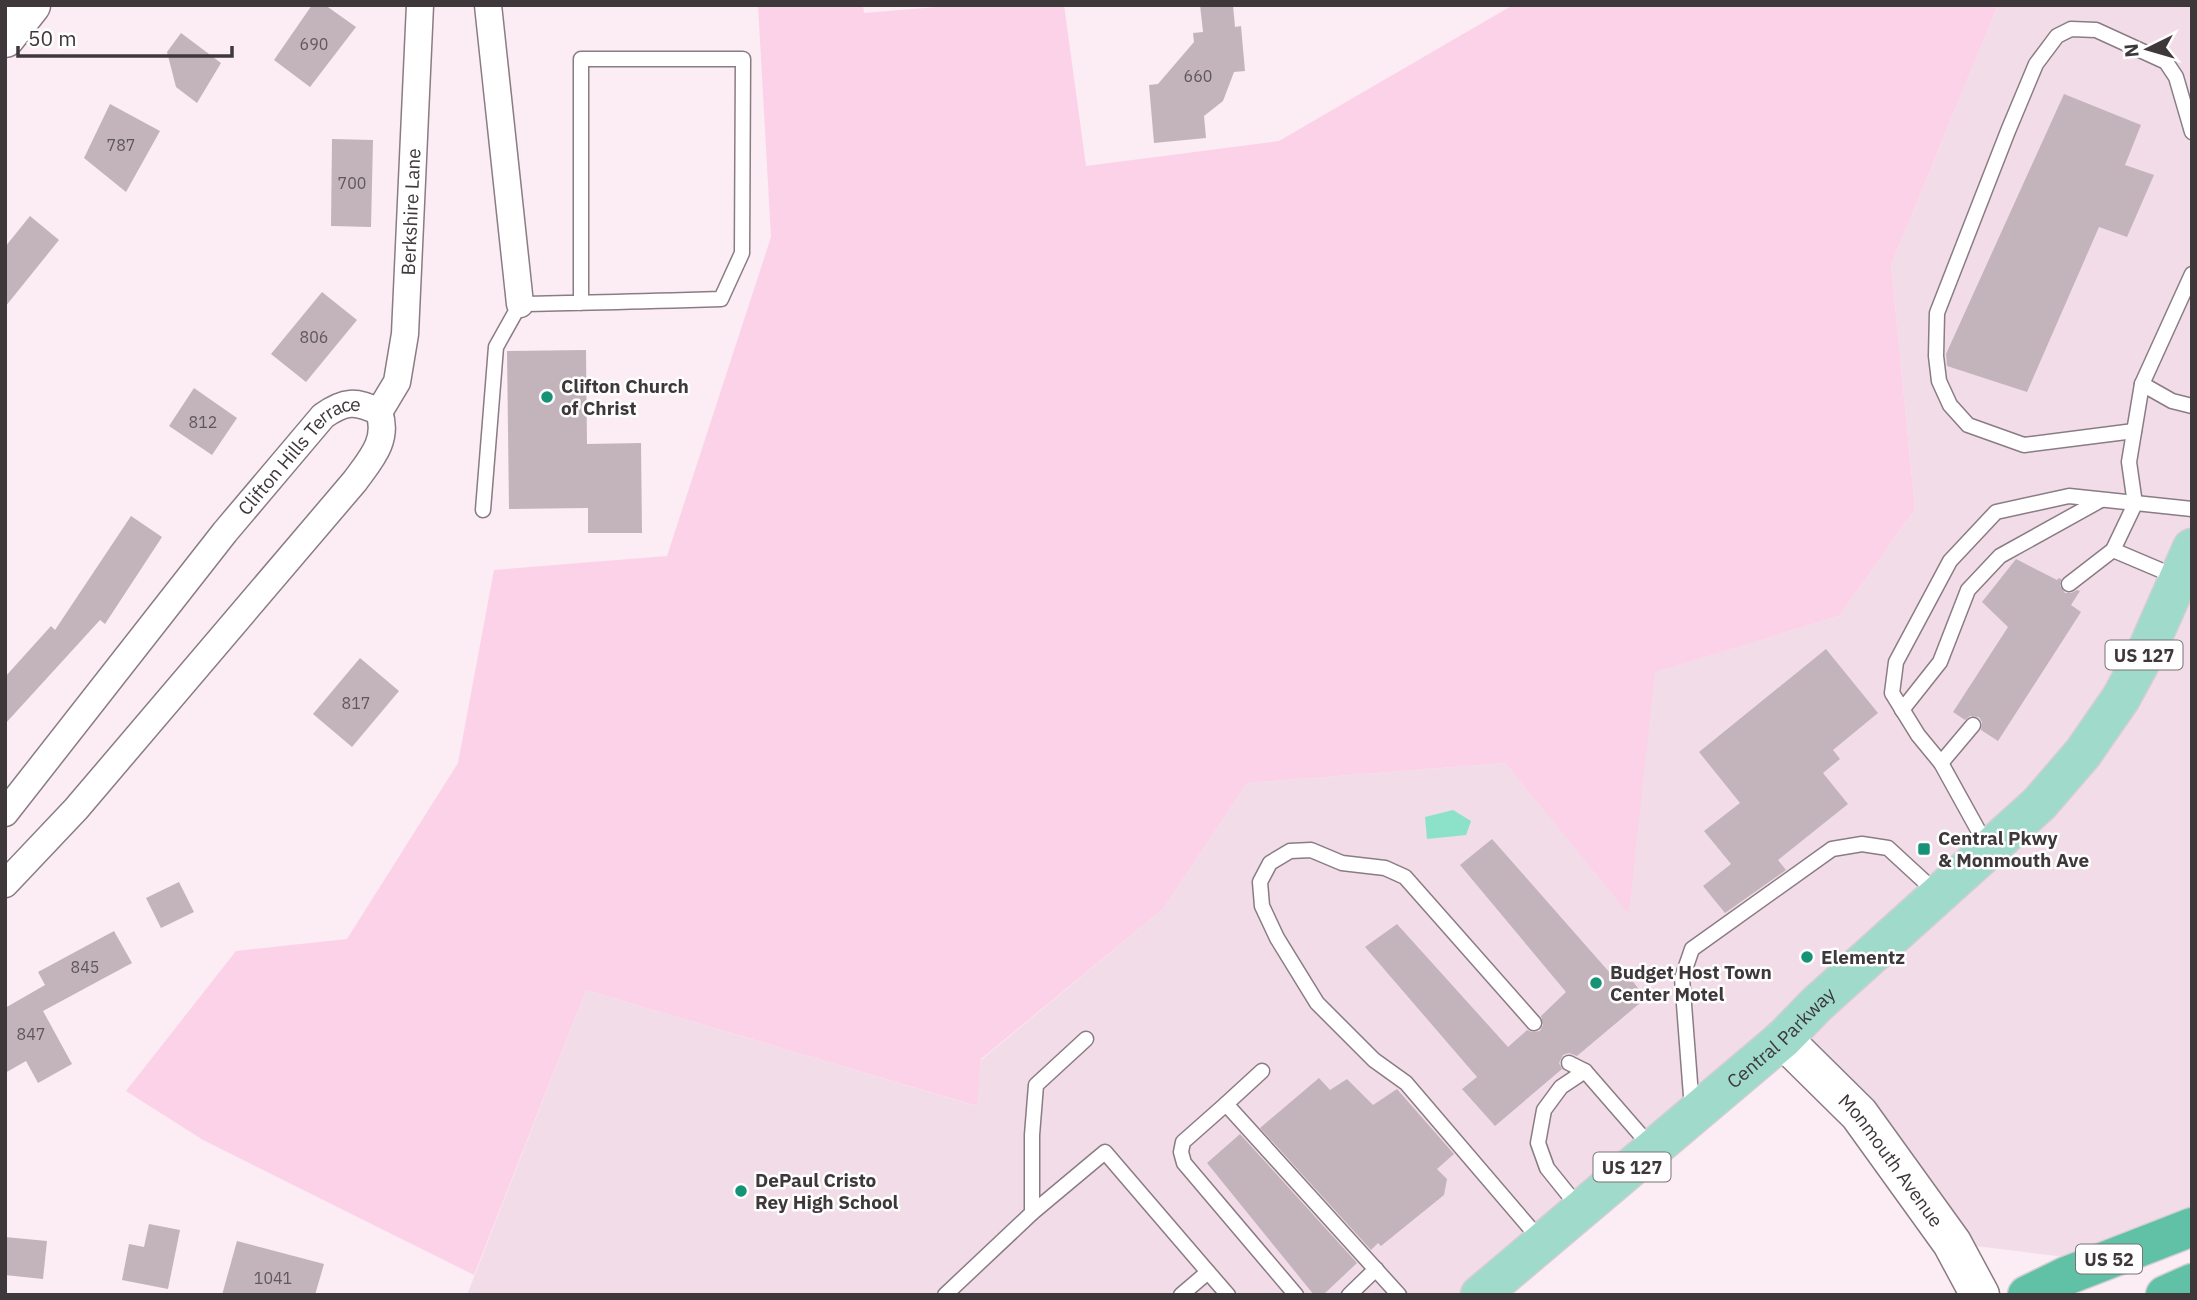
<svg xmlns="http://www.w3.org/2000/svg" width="2197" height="1300" viewBox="0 0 2197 1300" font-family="'IBM Plex Sans',sans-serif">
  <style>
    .built { fill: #f2dce8 }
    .green { fill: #fcd2e9 }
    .water { fill: #8be2c8 }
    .building { fill: #c3b4bc }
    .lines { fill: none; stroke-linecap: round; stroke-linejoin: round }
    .lane-casing { stroke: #8a7c84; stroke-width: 17 }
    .street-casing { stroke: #8a7c84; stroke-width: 29 }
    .secondary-casing { stroke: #8a7c84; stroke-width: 41 }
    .primary-casing { stroke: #d1cfd0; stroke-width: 41 }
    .highway-casing { stroke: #d1cfd0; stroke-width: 41 }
    .lane { stroke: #fff; stroke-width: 14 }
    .street { stroke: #fff; stroke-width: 26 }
    .secondary { stroke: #fff; stroke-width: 38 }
    .primary { stroke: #a0daca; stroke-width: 38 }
    .highway { stroke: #61c1a7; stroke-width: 38 }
    .poi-dot { fill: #169277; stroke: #fefefe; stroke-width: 2.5 }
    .labels { text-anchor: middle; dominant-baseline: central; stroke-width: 5; stroke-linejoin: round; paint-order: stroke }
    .number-label { font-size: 16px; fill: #5f575b }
    .shield { fill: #fefefe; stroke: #787376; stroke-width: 2 }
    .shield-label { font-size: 18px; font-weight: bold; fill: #3e383b }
    .street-label { font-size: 19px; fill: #3e383b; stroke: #fefefe }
    .poi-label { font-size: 19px; font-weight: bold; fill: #3e383b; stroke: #fefefe; text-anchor: start }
  </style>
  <rect width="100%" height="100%" fill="#fcecf4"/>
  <polygon class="built" points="1998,5 2192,5 2192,1220 2081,1259 1952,1243 1783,1039 1480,1295 467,1295 586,990 976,1106 981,1060 1163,909 1247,783 1505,763 1629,913 1654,672 1839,616 1915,509 1891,265"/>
  <polygon class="green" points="758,5 863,5 864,13 961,5 1064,5 1086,166 1279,141 1513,5 1998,5 1891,265 1915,509 1839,616 1655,672 1629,914 1505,763 1247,783 1163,909 981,1059 977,1106 586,990 474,1275 203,1140 126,1091 236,951 347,939 458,763 494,570 667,556 771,237"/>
  <polygon class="water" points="1453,810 1471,821 1466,835 1427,839 1425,817"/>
  <g class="building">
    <polygon points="312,5 325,5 356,27 310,87 274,60"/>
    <polygon points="1200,5 1233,5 1235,27 1241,26 1245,71 1234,72 1223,101 1204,116 1206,138 1154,143 1149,85 1158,84 1194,42 1193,33 1203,32"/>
    <polygon points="181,33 221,63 197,103 176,87 167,52"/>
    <polygon points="2064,94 2141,125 2125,165 2154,175 2127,237 2099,227 2027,392 1947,366 1946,354"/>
    <polygon points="110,104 160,131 126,192 84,158"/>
    <polygon points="332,139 373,140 371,227 331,226"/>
    <polygon points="30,216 59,240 5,307 5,247"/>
    <polygon points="322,292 357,320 306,382 271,354"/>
    <polygon points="586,350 587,444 641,443 642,533 588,533 588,508 509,509 507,351"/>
    <polygon points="194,388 237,418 212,455 169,426"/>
    <polygon points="131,516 162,537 105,624 100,620 5,724 5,677 51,626 55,630"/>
    <polygon points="2016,559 2057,580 2059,578 2061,579 2060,586 2065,593 2071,593 2077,590 2080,591 2071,605 2081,612 1998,741 1981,730 1982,722 1979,717 1970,716 1965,720 1953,712 2008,627 1982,602"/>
    <polygon points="1826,649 1878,713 1833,750 1840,759 1823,773 1848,804 1778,860 1786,870 1725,913 1703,886 1731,864 1704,831 1740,803 1699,752"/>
    <polygon points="360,658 399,691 352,747 313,714"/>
    <polygon points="1492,839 1610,973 1622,968 1646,998 1577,1056 1569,1053 1563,1055 1559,1063 1562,1069 1495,1126 1462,1089 1477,1077 1365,947 1397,924 1508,1047 1527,1030 1532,1032 1540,1031 1543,1025 1541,1016 1566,992 1460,865"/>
    <polygon points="179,882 194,912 161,928 146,898"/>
    <polygon points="114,931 132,963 43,1011 72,1064 38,1083 26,1061 5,1073 5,1008 45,985 38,972"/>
    <polygon points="1319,1078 1330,1090 1347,1079 1373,1105 1397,1089 1454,1154 1437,1169 1447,1179 1444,1195 1381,1246 1378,1243 1371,1250 1260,1128"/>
    <polygon points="1240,1134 1357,1263 1323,1295 1314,1295 1207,1163"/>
    <polygon points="149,1224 180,1230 168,1289 122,1280 129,1244 144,1247"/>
    <polygon points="5,1237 47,1241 43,1279 5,1275"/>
    <polygon points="237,1241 324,1264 315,1295 222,1295"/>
  </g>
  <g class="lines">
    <defs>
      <g id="lane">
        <polyline points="2142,384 2172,401 2192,406"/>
        <polyline points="2134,431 2024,445 1968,425 1950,405 1939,381 1936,356 1937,313 2008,131 2036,64 2057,36 2071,29 2096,30 2166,62 2176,77 2192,132"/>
        <path d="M483,510L496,347L520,304C587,303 654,301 721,299L742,253L743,59H581V303"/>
        <polyline points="2113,550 2179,578"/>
        <polyline points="2069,584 2113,550 2135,504 2129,462 2142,384 2192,274"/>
        <polyline points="1902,710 1940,662 1968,590 2000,556 2101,500"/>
        <polyline points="1941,763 1973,725"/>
        <polyline points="1988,848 1941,763 1918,735 1892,693 1896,662 1950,561 1996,512 2069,496 2192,509"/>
        <polyline points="1534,1023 1405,877 1385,868 1342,863 1311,850 1290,851 1270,863 1260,882 1262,906 1277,938 1317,1003 1374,1060 1406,1083 1542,1242"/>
        <polyline points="1569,1063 1585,1071 1652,1148"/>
        <polyline points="1226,1104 1262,1071"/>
        <polyline points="1692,1109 1682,978 1692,949 1832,849 1862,844 1888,848 1938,894"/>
        <polyline points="1580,1209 1547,1168 1538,1143 1544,1110 1561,1087 1585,1071"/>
        <polyline points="1032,1213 1105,1152 1208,1272"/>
        <polyline points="945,1295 1032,1213 1032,1135 1036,1085 1086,1039"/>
        <polyline points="1181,1295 1208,1272 1228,1295"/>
        <polyline points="1296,1295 1184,1163 1181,1152 1183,1142 1226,1104 1399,1295"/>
        <polyline points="1349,1295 1376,1269"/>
      </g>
      <g id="street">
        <polyline points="488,5 520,304"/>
        <path id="s1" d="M379,412L397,382L405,334L420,5"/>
        <path id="s2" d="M5,813L225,532L323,416C344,401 356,400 379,412C389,440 371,459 355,481L76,809L5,884"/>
      </g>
      <g id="secondary">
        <polyline points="5,38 31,5"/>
        <path id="s3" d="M1783,1039L1859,1114L1952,1243L1980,1295"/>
      </g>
      <g id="primary">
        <path id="s4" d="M1480,1295L1783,1039L1817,1004L2039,804L2083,753L2121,698L2147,650L2192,548"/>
      </g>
      <g id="highway">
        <polyline points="2027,1295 2066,1276 2192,1227"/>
        <polyline points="2165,1295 2192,1283"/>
      </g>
    </defs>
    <use href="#lane" class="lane-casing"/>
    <use href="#street" class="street-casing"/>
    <use href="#secondary" class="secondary-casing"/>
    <use href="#primary" class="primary-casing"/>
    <use href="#highway" class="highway-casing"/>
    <use href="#lane" class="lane"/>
    <use href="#street" class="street"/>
    <use href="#secondary" class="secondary"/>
    <use href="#primary" class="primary"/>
    <use href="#highway" class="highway"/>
  </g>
  <g class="poi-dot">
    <circle cx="547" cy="397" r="7"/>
    <rect x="1917" y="842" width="14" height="14" rx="3.5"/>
    <circle cx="1807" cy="957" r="7"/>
    <circle cx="1596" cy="983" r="7"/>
    <circle cx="741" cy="1191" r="7"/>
  </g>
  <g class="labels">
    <g class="number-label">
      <text x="314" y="44">690</text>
      <text x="1198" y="76">660</text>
      <text x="121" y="145">787</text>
      <text x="352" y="183">700</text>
      <text x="314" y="337">806</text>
      <text x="203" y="422">812</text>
      <text x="356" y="703">817</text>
      <text x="85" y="967">845</text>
      <text x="31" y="1034">847</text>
      <text x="273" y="1278">1041</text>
    </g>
    <g class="shield">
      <rect x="2105.5" y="640.5" width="77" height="29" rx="5"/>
      <rect x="1593.5" y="1152.5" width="77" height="29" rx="5"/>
      <rect x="2076" y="1244.5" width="66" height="29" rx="5"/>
    </g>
    <g class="shield-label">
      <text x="2144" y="655">US 127</text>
      <text x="1632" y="1167">US 127</text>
      <text x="2109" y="1259">US 52</text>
    </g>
    <g class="street-label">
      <text stroke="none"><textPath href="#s1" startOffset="206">Berkshire Lane</textPath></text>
      <text stroke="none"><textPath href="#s2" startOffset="466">Clifton Hills Terrace</textPath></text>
      <text stroke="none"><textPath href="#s4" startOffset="396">Central Parkway</textPath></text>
      <text stroke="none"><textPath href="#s3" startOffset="163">Monmouth Avenue</textPath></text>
    </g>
    <g class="poi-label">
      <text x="561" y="386">Clifton Church<tspan x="561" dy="22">of Christ</tspan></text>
      <text x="1938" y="838">Central Pkwy<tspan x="1938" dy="22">&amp; Monmouth Ave</tspan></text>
      <text x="1821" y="957">Elementz</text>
      <text x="1610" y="972">Budget Host Town<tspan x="1610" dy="22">Center Motel</tspan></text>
      <text x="755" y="1180">DePaul Cristo<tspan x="755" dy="22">Rey High School</tspan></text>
    </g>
  </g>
  <rect width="2197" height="1300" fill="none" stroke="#3e383b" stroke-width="14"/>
  <g transform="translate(2148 49) rotate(265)" stroke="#fefefe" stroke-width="5" paint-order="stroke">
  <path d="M0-5L12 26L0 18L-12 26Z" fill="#3e383b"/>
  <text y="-10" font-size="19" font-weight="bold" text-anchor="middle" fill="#3e383b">N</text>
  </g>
  <path d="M18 46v10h214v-10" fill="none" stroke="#3e383b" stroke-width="3.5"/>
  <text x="28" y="46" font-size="21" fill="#3e383b" stroke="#fefefe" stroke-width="5" paint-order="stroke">50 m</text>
</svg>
